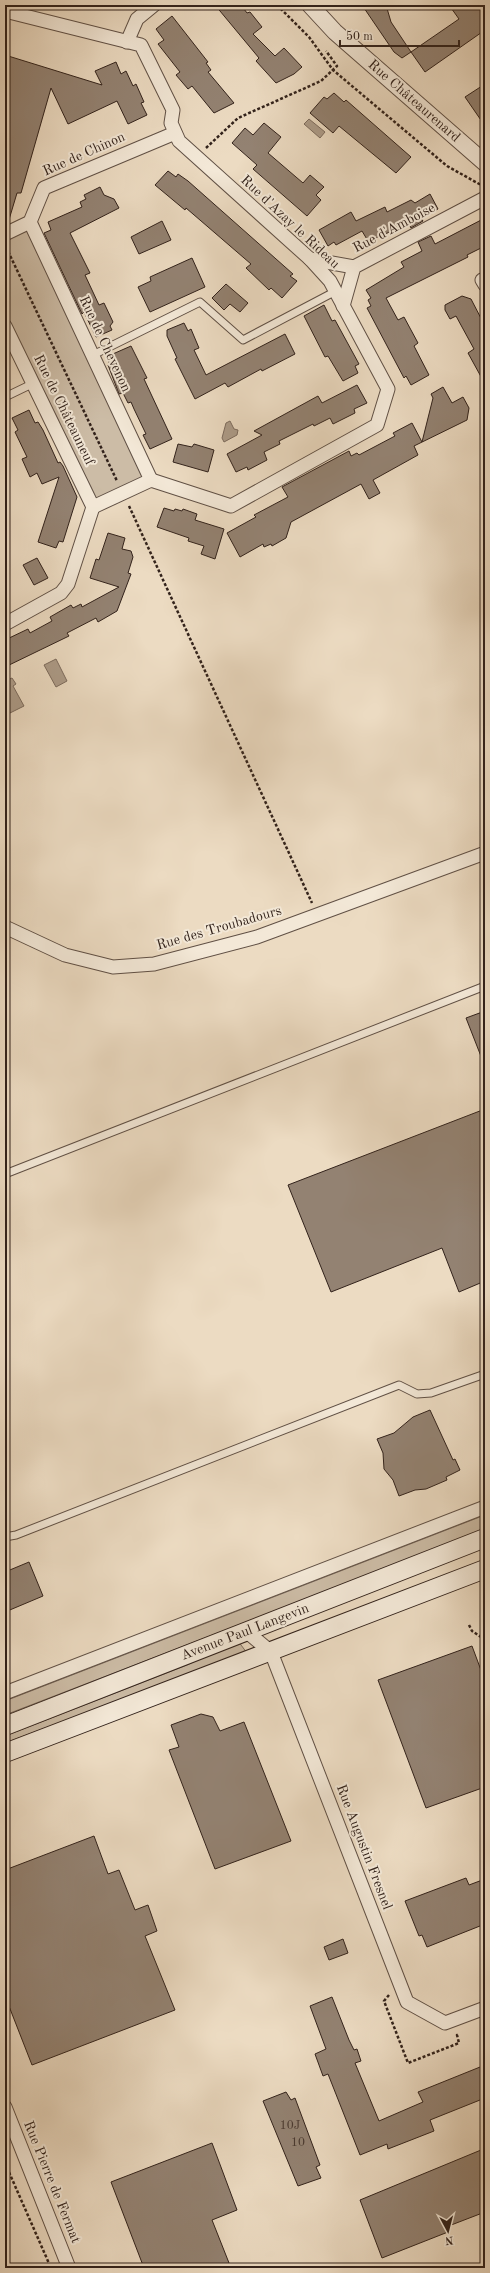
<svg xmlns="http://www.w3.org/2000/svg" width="490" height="2273" viewBox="0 0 490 2273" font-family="'Old Standard TT',serif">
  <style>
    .green { fill: #ccbca6; stroke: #7f6f60 }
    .water { fill: #ad9c89; stroke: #7c6b5d }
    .building { fill: #938272; stroke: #32221b }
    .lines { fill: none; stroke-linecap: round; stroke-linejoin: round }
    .service-casing { stroke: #605045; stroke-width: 9 }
    .minor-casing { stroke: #605045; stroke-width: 15 }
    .tertiary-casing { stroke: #605045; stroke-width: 18 }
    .secondary-casing { stroke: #32221b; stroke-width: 20 }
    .path { stroke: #32221b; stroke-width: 2.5; stroke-dasharray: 3 2; stroke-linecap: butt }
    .service { stroke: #f3e8d7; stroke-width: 7 }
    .minor { stroke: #f3e8d7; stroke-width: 13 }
    .tertiary { stroke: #f3e8d7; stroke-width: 16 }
    .secondary { stroke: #f3e8d7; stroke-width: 18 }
    .labels { text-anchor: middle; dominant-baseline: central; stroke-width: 4; stroke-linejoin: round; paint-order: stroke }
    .number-label { font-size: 12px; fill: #4a3a31 }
    .street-label { font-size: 14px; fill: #32221b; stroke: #f3e8d7 }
  </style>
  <rect width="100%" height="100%" fill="#ecdbc2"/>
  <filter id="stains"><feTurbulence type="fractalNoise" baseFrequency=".005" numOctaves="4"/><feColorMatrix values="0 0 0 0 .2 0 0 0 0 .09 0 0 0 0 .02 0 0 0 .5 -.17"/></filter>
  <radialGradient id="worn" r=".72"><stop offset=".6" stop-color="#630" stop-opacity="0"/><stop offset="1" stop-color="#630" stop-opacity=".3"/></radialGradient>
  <g class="green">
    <polygon points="30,222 151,480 93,507 5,328 5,234"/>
    <polygon points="485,1515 485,1530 5,1715 5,1701"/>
    <polygon points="238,1641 247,1653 5,1743 5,1736 187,1665"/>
  </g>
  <g class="water">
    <polygon points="309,119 325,132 320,138 304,124"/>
    <polygon points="230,421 234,429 238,430 237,435 224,442 222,438 226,423"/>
    <polygon points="56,659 67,681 56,687 44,665"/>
    <polygon points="12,678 16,684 13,686 24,706 10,713 5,704 5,681"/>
  </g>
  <g class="building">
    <polygon points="215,5 241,5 247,13 250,12 262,27 253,34 275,56 284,48 302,67 294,74 276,83 256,61 259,58"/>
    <polygon points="362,5 386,5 391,22 411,52 459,19 449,5 485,5 485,30 425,72 411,52 402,58 394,52"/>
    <polygon points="172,16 208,62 206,63 211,70 208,72 234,103 214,113 192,86 188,89 176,75 180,72 158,44 164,40 156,29"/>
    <polygon points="5,55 102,85 95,71 116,62 121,74 126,71 133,86 136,84 144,102 141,103 147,115 128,124 117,101 68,124 51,88 21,193 17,193 8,223 5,223"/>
    <polygon points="485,84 485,126 465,97"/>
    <polygon points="334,93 344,102 346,100 411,157 396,173 339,126 333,133 310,113 324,97 327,99"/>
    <polygon points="264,123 281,137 268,153 303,183 310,175 324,187 316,195 321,200 307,216 253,169 257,165 232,143 245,128 253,135"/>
    <polygon points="168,171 176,177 178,174 188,181 293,274 290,276 297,281 282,298 271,288 269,290 246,268 251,264 186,208 185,210 155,185"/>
    <polygon points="100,187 104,195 114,199 119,208 70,233 90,273 85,275 99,305 104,303 113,322 110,326 112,330 96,337 84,312 82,314 44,233 51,230 48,222 82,207 80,202 86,199 84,195"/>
    <polygon points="430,194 438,209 421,218 423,221 411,228 409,224 368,241 362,231 336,245 334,242 328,246 319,230 351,212 356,221 385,207 387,212 411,200 415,203"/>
    <polygon points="485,218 485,246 467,255 468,257 386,298 398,320 404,317 418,343 414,346 429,375 411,385 406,376 404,378 367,308 371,306 368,300 371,298 366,290 404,267 401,262 422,251 418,242 431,236 435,244"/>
    <polygon points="162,221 171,240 139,254 131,237"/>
    <polygon points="192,258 205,287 150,312 138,287 151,281 150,277"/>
    <polygon points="226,284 248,303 240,312 230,304 224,310 212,298"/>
    <polygon points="462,296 471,299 485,326 485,384 468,353 474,349 456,316 450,319 445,310 445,305"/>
    <polygon points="324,305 332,321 335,320 359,364 355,366 358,373 343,381 328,356 325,357 304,316"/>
    <polygon points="184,323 188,331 191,329 199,348 194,350 206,375 285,334 295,354 262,371 261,369 228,387 225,383 195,399 175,359 177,358 167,336 167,330"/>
    <polygon points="131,346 147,378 144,379 172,439 150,449 143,435 146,434 134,409 131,402 128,403 123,393 119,394 108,365 110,364 106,357"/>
    <polygon points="357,385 367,403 354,409 355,413 333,424 330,418 314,426 313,424 279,441 280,444 264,452 267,460 248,470 247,467 236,472 227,454 262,435 254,431 318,396 322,403"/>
    <polygon points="443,387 452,403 463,397 469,408 467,420 414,446 418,455 373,480 380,493 369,499 361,484 291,522 286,538 272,546 271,544 264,547 263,544 240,557 227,533 256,517 254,515 288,497 282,487 349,451 351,456 357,453 359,455 395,436 393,433 412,423 422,442 433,398 431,394"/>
    <polygon points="29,410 35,423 38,422 43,430 58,463 60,462 63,466 77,497 63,542 59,541 56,548 38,542 59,477 42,484 37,473 30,477 22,459 27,457 15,432 18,430 12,418"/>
    <polygon points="178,444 192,447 194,444 214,450 208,472 173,462"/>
    <polygon points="164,508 174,511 175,509 182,511 183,509 197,514 195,520 224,529 215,559 201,554 204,546 188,541 189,538 157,527"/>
    <polygon points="108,533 125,538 122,549 131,551 133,557 128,573 131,574 117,611 98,622 96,618 67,633 69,636 5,667 5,640 28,629 30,633 52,621 50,617 71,605 73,608 81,604 82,607 119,587 90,578 96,559 99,560"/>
    <polygon points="37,558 48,578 34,585 23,565"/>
    <polygon points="485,1011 485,1064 484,1064 466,1018"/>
    <polygon points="485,1109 485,1281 459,1292 442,1248 331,1292 288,1185"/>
    <polygon points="430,1410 453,1460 455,1459 460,1470 446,1477 447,1480 426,1489 415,1490 399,1496 393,1480 384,1469 383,1453 377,1439 394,1433 413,1417"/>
    <polygon points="29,1562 43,1596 5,1612 5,1572"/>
    <polygon points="472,1646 485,1681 485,1787 426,1808 378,1680"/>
    <polygon points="201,1714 213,1717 220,1731 244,1722 291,1841 215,1869 169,1750 179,1747 171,1725"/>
    <polygon points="94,1836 108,1874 119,1870 135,1910 148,1905 157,1931 145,1936 175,2010 32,2065 5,1996 5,1870"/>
    <polygon points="466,1878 469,1885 485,1879 485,1924 427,1947 422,1935 419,1936 405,1901"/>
    <polygon points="343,1939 348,1953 329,1960 324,1947"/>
    <polygon points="332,1997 349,2040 354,2050 357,2049 361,2061 355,2063 379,2121 423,2102 418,2092 485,2065 485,2098 430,2120 434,2131 388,2149 387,2144 360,2155 328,2074 323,2076 315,2054 326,2049 310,2006"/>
    <polygon points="286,2092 291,2100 295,2098 320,2165 316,2167 321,2178 298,2186 263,2101"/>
    <polygon points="212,2143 237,2210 212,2220 231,2268 144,2268 111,2182"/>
    <polygon points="481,2150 485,2161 485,2212 446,2227 448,2232 382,2258 360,2200"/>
  </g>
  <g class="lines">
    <defs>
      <g id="service">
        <polyline points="93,355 200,302 243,340 336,291"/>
        <polyline points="5,397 34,383"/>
        <polyline points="5,1174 485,986"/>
        <polyline points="5,1537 16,1535 399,1385 417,1394 431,1393 485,1374"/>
      </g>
      <g id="minor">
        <polyline points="5,11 141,45 173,110 171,123 179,141 310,259 330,281 388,389 377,425 231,506 151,480 93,507"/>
        <polyline points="127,42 137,19 154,5"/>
        <polyline points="30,222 151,480"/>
        <polyline points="5,234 30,222 44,188 175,133"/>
        <polyline points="310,259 354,267"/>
        <polyline points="482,280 485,285"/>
        <polyline points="343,306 354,267 485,198"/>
        <polyline points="5,326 93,507"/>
        <polyline points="5,624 61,593 68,584 93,507"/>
        <polyline points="5,927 65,955 113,967 154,964 257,937 485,853"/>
        <polyline points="247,1632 271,1652 407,2002 445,2023 485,2008"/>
        <polyline points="5,1693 485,1507"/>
        <polyline points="5,2107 69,2268"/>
      </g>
      <polyline id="tertiary" points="310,5 335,32 485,163"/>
      <g id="secondary">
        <polyline points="5,1726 485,1538"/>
        <polyline points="5,1753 485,1569"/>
      </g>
    </defs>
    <use href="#service" class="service-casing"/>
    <use href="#minor" class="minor-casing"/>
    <use href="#tertiary" class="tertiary-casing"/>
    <use href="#secondary" class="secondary-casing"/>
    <g class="path">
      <polyline points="277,5 309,37 333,70 447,166 481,185"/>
      <polyline points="206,148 238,118 321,81 337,66 326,51"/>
      <polyline points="6,247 117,481"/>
      <polyline points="129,506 312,903"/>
      <polyline points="469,1625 472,1631 481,1637 485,1636"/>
      <polyline points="389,1995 384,2001 408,2063 459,2043 457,2035 458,2035"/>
      <polyline points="5,2163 51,2268"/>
    </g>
    <use href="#service" class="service"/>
    <use href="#minor" class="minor"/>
    <use href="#tertiary" class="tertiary"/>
    <use href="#secondary" class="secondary"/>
  </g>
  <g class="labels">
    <g class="number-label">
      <text x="290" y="2126">10J</text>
      <text x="298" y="2143">10</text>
    </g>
    <g class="street-label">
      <text transform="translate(414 101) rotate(41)">Rue Châteaurenard</text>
      <text transform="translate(84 154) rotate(-24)">Rue de Chinon</text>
      <text transform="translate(290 222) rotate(43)">Rue d'Azay le Rideau</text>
      <text transform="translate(394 228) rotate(-28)">Rue d'Amboise</text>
      <text transform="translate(105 344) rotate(65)">Rue de Chevenon</text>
      <text transform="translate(64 410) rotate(64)">Rue de Châteauneuf</text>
      <text transform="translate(219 928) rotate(-16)">Rue des Troubadours</text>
      <text transform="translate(245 1632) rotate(-21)">Avenue Paul Langevin</text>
      <text transform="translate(364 1847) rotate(69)">Rue Augustin Fresnel</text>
      <text transform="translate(52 2182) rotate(68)">Rue Pierre de Fermat</text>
    </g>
  </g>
  <rect width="490" height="2273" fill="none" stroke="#ecdbc2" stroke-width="20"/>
  <rect x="6" y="6" width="478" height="2261" fill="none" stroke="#32221b" stroke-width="2"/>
  <rect x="10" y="10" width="470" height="2253" fill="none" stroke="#32221b"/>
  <g transform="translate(448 2231) rotate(173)" stroke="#f3e8d7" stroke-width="3" paint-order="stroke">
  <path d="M0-3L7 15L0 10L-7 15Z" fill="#32221b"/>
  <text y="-6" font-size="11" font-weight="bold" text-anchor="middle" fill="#32221b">N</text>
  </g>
  <path d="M340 40v6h119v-6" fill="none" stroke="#32221b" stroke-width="2"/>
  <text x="346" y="40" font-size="12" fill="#32221b" stroke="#f3e8d7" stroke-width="3" paint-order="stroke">50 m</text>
  <rect width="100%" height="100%" filter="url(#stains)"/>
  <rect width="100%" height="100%" fill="url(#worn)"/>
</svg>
